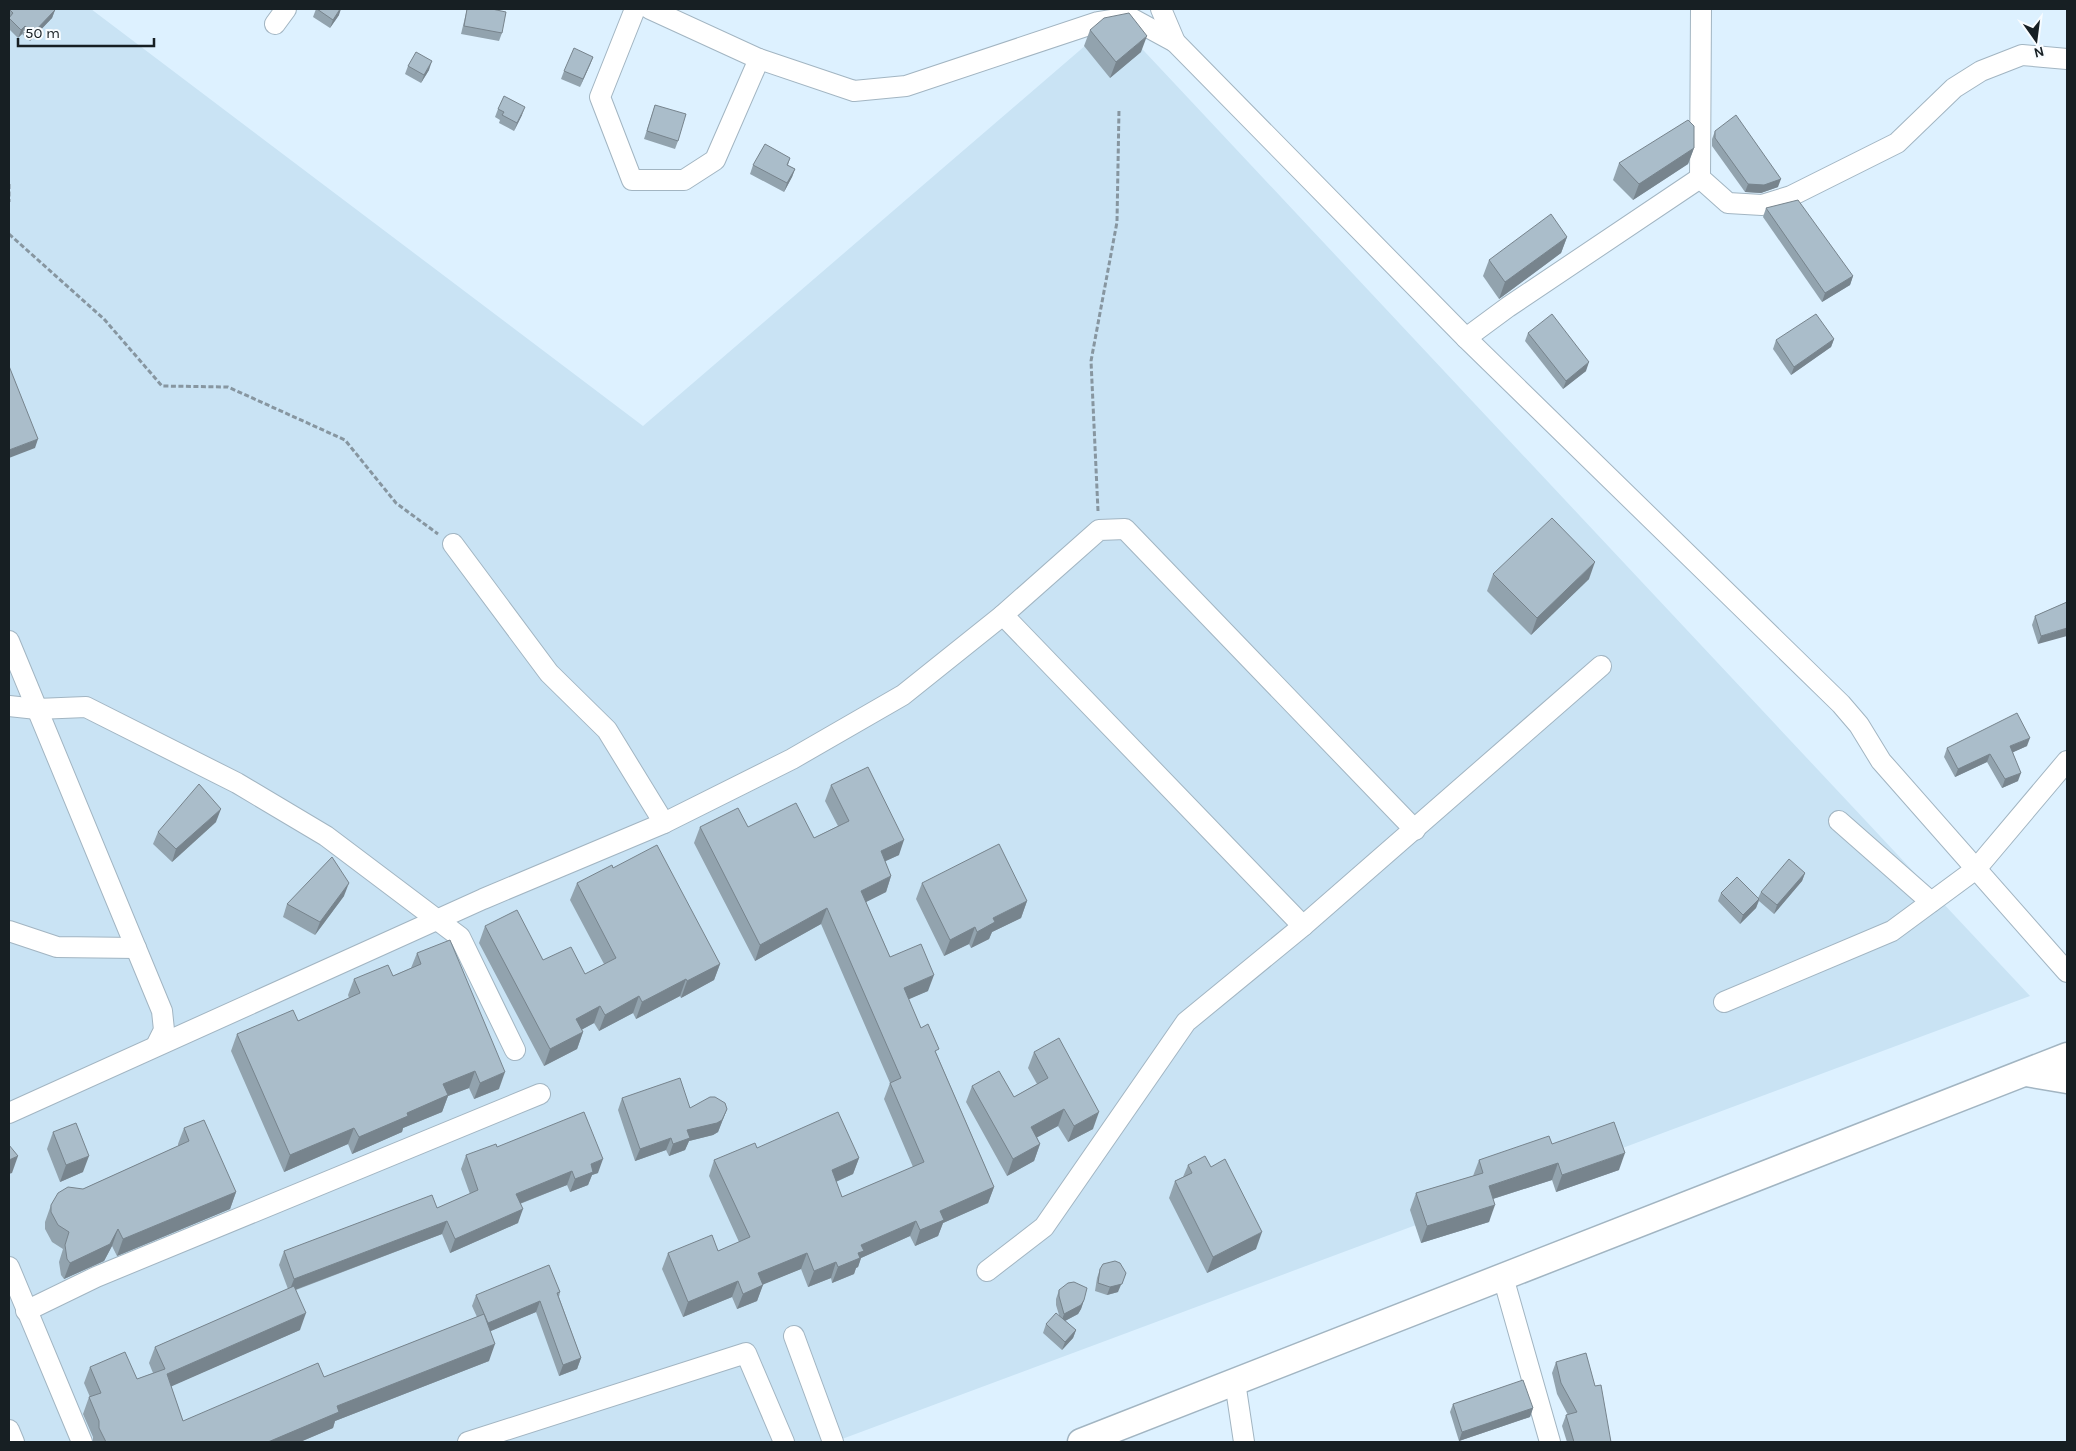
<svg xmlns="http://www.w3.org/2000/svg" width="2076" height="1451" viewBox="0 0 2076 1451" font-family="Karla,sans-serif">
  <style>
    .built { fill: #c9e3f4 }
    .lines { fill: none; stroke-linecap: round; stroke-linejoin: round }
    .minor-casing { stroke: #a2b5c2; stroke-width: 22 }
    .major-casing { stroke: #a2b5c2; stroke-width: 29 }
    .path { stroke: #8796a0; stroke-width: 3; stroke-dasharray: 5 2.5; stroke-linecap: butt }
    .minor { stroke: #fff; stroke-width: 20 }
    .major { stroke: #fff; stroke-width: 26 }
    .wall { fill: #92a3ae }
    .shaded-wall { fill: #77848d }
    .building { fill: #aabdca; stroke: #77848d }
  </style>
  <rect width="100%" height="100%" fill="#ddf1ff"/>
  <polygon class="built" points="9,9 91,9 643,426 1115,20 2030,996 834,1442 9,1442"/>
  <g class="lines">
    <defs>
      <g id="minor">
        <polyline points="635,9 600,97 632,180 684,180 715,160 759,59"/>
        <polyline points="650,9 759,59 854,91 906,86 1098,22 1129,17 1175,42"/>
        <polyline points="1161,9 1175,42 1466,338 1841,704 1859,725 1881,761 2067,972"/>
        <polyline points="1701,9 1700,178 1728,203 1762,205 1791,196 1897,143 1954,88 1981,71 2022,55 2067,59"/>
        <polyline points="275,24 286,9"/>
        <polyline points="1466,338 1508,307 1700,178"/>
        <polyline points="453,544 549,673 607,730 664,823"/>
        <polyline points="1003,615 1303,926"/>
        <polyline points="9,641 162,1011 164,1030 157,1044"/>
        <polyline points="9,706 37,709 86,707 237,783 326,836 460,937 515,1050"/>
        <polyline points="1839,821 1931,902"/>
        <polyline points="9,931 57,947 136,948"/>
        <polyline points="1724,1002 1892,931 1976,869 2067,761"/>
        <polyline points="9,1113 483,899 664,823 792,759 903,695 1003,615 1099,530 1125,529 1415,830"/>
        <polyline points="9,1267 82,1442"/>
        <polyline points="987,1271 1044,1227 1186,1022 1303,926 1601,666"/>
        <polyline points="1503,1277 1550,1442"/>
        <polyline points="26,1311 96,1277 540,1094"/>
        <polyline points="794,1336 833,1442"/>
        <polyline points="1235,1382 1244,1442"/>
        <polyline points="9,1430 14,1442"/>
        <polyline points="468,1442 746,1353 784,1442"/>
      </g>
      <g id="major">
        <polyline points="2026,1073 2067,1080"/>
        <polyline points="1081,1442 2067,1056"/>
      </g>
    </defs>
    <use href="#minor" class="minor-casing"/>
    <use href="#major" class="major-casing"/>
    <g class="path">
      <polyline points="9,184 9,202"/>
      <polyline points="9,234 104,319 162,386 228,387 345,440 396,503 438,534"/>
      <polyline points="1098,511 1091,361 1117,222 1119,109"/>
    </g>
    <use href="#minor" class="minor"/>
    <use href="#major" class="major"/>
  </g>
  <g class="wall">
    <polygon points="9,9 55,10 52,18 30,41 22,34 18,38 9,29"/>
    <polygon points="316,9 339,15 330,28 313,17"/>
    <polygon points="467,9 492,9 502,33 499,41 461,34"/>
    <polygon points="1090,30 1141,52 1110,78 1084,46"/>
    <polygon points="593,57 580,87 561,79 564,71"/>
    <polygon points="408,66 429,70 421,83 405,74"/>
    <polygon points="655,105 678,141 675,149 644,139"/>
    <polygon points="498,109 522,115 514,131 499,123 500,120 495,117"/>
    <polygon points="1715,131 1778,187 1761,193 1745,192 1712,146 1712,139"/>
    <polygon points="1694,148 1688,164 1633,200 1613,180 1619,163"/>
    <polygon points="790,158 788,165 795,169 792,177 784,192 750,174 753,165"/>
    <polygon points="1766,208 1853,276 1850,285 1822,302 1763,217"/>
    <polygon points="1567,237 1561,253 1499,299 1483,276 1489,260"/>
    <polygon points="1528,333 1586,371 1563,389 1525,341"/>
    <polygon points="1834,339 1831,347 1791,375 1773,349 1776,340"/>
    <polygon points="1493,574 1589,579 1531,635 1487,591"/>
    <polygon points="2067,602 2038,644 2032,625 2035,616"/>
    <polygon points="2027,746 2013,752 2018,781 2002,788 1987,762 1955,777 1944,757 1947,748"/>
    <polygon points="831,785 899,855 885,861 891,876 886,892 866,902 890,957 928,991 908,999 921,1028 937,1055 994,1187 988,1203 943,1223 938,1236 915,1246 910,1236 861,1258 858,1267 856,1268 854,1274 832,1283 831,1278 808,1287 801,1269 763,1284 757,1301 737,1309 732,1297 683,1317 662,1269 668,1253 718,1251 739,1242 709,1176 714,1160 757,1148 859,1158 853,1174 836,1182 842,1197 913,1167 884,1099 890,1083 821,924 755,961 694,843 700,827 748,827 814,838 838,826 825,801"/>
    <polygon points="216,822 172,862 153,844 158,832"/>
    <polygon points="613,868 720,964 714,980 681,998 680,996 636,1019 633,1013 599,1031 594,1023 581,1030 583,1032 577,1049 544,1066 479,943 485,926 543,960 585,974 604,964 570,900 577,883"/>
    <polygon points="1805,873 1802,881 1774,914 1759,901 1756,908 1740,924 1718,901 1721,893 1758,898 1761,892"/>
    <polygon points="922,883 1027,901 1021,918 992,932 989,939 971,948 969,944 944,956 916,899"/>
    <polygon points="344,896 315,935 283,917 287,904"/>
    <polygon points="417,953 499,1089 474,1099 469,1088 448,1096 442,1112 403,1128 402,1132 352,1154 348,1144 284,1172 231,1051 237,1034 298,1021 349,998 348,995 354,979 393,976 411,968"/>
    <polygon points="1034,1052 1093,1129 1068,1142 1058,1126 1037,1137 1040,1144 1034,1161 1007,1176 966,1102 972,1086 1014,1097 1037,1084 1028,1068"/>
    <polygon points="622,1098 690,1108 727,1109 718,1132 713,1135 689,1141 685,1150 669,1156 666,1150 635,1161 618,1110"/>
    <polygon points="184,1128 236,1192 230,1209 117,1256 112,1246 104,1261 64,1279 61,1275 59,1262 63,1249 52,1242 45,1229 45,1222 51,1205 83,1189 178,1146 178,1144"/>
    <polygon points="53,1132 83,1172 60,1182 47,1149"/>
    <polygon points="1552,1144 1619,1170 1556,1192 1552,1180 1493,1199 1489,1222 1421,1243 1410,1210 1416,1193 1473,1176 1479,1160"/>
    <polygon points="497,1147 598,1173 592,1175 588,1185 570,1192 567,1185 520,1204 518,1223 450,1253 442,1234 296,1290 300,1330 171,1386 183,1421 324,1377 477,1317 472,1306 476,1295 560,1292 559,1297 581,1358 577,1369 559,1376 536,1312 490,1331 489,1361 335,1421 333,1428 300,1442 93,1442 93,1437 83,1414 89,1397 90,1397 84,1383 90,1367 137,1379 153,1373 149,1363 155,1347 288,1289 279,1265 284,1251 437,1208 470,1194 461,1169 466,1155"/>
    <polygon points="1188,1165 1211,1167 1256,1249 1207,1273 1169,1198 1175,1181 1183,1177"/>
    <polygon points="1100,1269 1118,1292 1107,1295 1095,1291 1097,1278"/>
    <polygon points="1059,1290 1084,1300 1081,1309 1078,1314 1065,1321 1076,1330 1073,1338 1062,1350 1043,1333 1046,1324 1059,1315 1056,1305 1056,1299"/>
    <polygon points="1556,1362 1595,1386 1611,1442 1567,1442 1562,1426 1566,1415 1568,1415 1557,1394 1552,1373"/>
    <polygon points="1453,1404 1533,1408 1530,1417 1459,1441 1450,1412"/>
  </g>
  <g class="shaded-wall">
    <polygon points="340,9 341,9 339,15 330,28 333,20"/>
    <polygon points="55,10 52,18 30,41 33,33"/>
    <polygon points="25,26 22,34 18,38 21,30"/>
    <polygon points="1147,36 1141,52 1110,78 1116,62"/>
    <polygon points="593,57 590,65 580,87 583,79"/>
    <polygon points="432,61 429,70 421,83 424,75"/>
    <polygon points="525,107 522,115 514,131 517,123"/>
    <polygon points="1694,148 1688,164 1633,200 1639,184"/>
    <polygon points="795,169 792,177 784,192 787,183"/>
    <polygon points="1781,179 1778,187 1761,193 1745,192 1748,184"/>
    <polygon points="1567,237 1561,253 1499,299 1505,282"/>
    <polygon points="1853,276 1850,285 1822,302 1825,293"/>
    <polygon points="1834,339 1831,347 1791,375 1794,367"/>
    <polygon points="1589,362 1586,371 1563,389 1566,381"/>
    <polygon points="38,439 35,448 9,458 9,450"/>
    <polygon points="1595,562 1589,579 1531,635 1537,618"/>
    <polygon points="2067,628 2067,636 2038,644 2041,636"/>
    <polygon points="2030,738 2027,746 2007,755 2010,746"/>
    <polygon points="1990,754 1987,762 1955,777 1958,769"/>
    <polygon points="2021,773 2018,781 2002,788 2005,779"/>
    <polygon points="221,809 216,822 172,862 176,849"/>
    <polygon points="904,840 899,855 875,866 881,851"/>
    <polygon points="1805,873 1802,881 1774,914 1777,905"/>
    <polygon points="891,876 886,892 856,907 861,891"/>
    <polygon points="349,883 344,896 315,935 320,922"/>
    <polygon points="1759,899 1756,908 1740,924 1743,915"/>
    <polygon points="1027,901 1021,918 992,932 989,939 971,948 977,932 993,918"/>
    <polygon points="827,908 821,924 755,961 760,945"/>
    <polygon points="975,927 969,944 944,956 950,940"/>
    <polygon points="720,964 714,980 681,998 687,981"/>
    <polygon points="934,975 928,991 898,1004 904,988"/>
    <polygon points="686,979 680,996 636,1019 642,1002"/>
    <polygon points="639,996 633,1013 599,1031 605,1015"/>
    <polygon points="600,1006 594,1023 570,1036 576,1019"/>
    <polygon points="583,1032 577,1049 544,1066 550,1049"/>
    <polygon points="475,1071 469,1088 448,1096 442,1112 403,1128 402,1132 352,1154 359,1137 407,1113 443,1084"/>
    <polygon points="505,1072 499,1089 474,1099 480,1083"/>
    <polygon points="727,1109 718,1132 713,1135 689,1141 685,1150 669,1156 673,1144 687,1130"/>
    <polygon points="1064,1109 1058,1126 1025,1144 1031,1127"/>
    <polygon points="1099,1112 1093,1129 1068,1142 1074,1126"/>
    <polygon points="354,1128 348,1144 284,1172 290,1155"/>
    <polygon points="671,1138 666,1150 635,1161 640,1149"/>
    <polygon points="1040,1144 1034,1161 1007,1176 1013,1159"/>
    <polygon points="1625,1153 1619,1170 1556,1192 1562,1175"/>
    <polygon points="18,1156 12,1173 9,1174 9,1160"/>
    <polygon points="89,1156 83,1172 60,1182 66,1165"/>
    <polygon points="859,1158 853,1174 826,1186 832,1170"/>
    <polygon points="603,1159 598,1173 592,1175 588,1185 570,1192 575,1179 591,1164"/>
    <polygon points="1558,1163 1552,1180 1483,1202 1489,1186"/>
    <polygon points="572,1171 567,1185 511,1207 516,1194"/>
    <polygon points="994,1187 988,1203 943,1223 938,1236 915,1246 920,1230 940,1211"/>
    <polygon points="236,1192 230,1209 117,1256 123,1239"/>
    <polygon points="1495,1205 1489,1222 1421,1243 1427,1226"/>
    <polygon points="523,1209 518,1223 450,1253 455,1239"/>
    <polygon points="447,1221 442,1234 289,1292 294,1279"/>
    <polygon points="916,1221 910,1236 861,1258 858,1267 856,1268 854,1274 832,1283 838,1267 861,1245"/>
    <polygon points="118,1229 112,1246 104,1261 64,1279 70,1263"/>
    <polygon points="1262,1232 1256,1249 1207,1273 1213,1257"/>
    <polygon points="807,1253 801,1269 752,1289 758,1273"/>
    <polygon points="836,1262 831,1278 808,1287 814,1271"/>
    <polygon points="1126,1273 1118,1292 1107,1295 1110,1287"/>
    <polygon points="738,1281 732,1297 683,1317 688,1302"/>
    <polygon points="763,1285 757,1301 737,1309 743,1294"/>
    <polygon points="1084,1300 1081,1309 1078,1314 1061,1323 1064,1314"/>
    <polygon points="540,1301 536,1312 484,1334 488,1323"/>
    <polygon points="306,1313 300,1330 161,1391 167,1374"/>
    <polygon points="1076,1330 1073,1338 1062,1350 1065,1342"/>
    <polygon points="495,1344 489,1361 335,1421 333,1428 300,1442 268,1442 337,1406"/>
    <polygon points="581,1358 577,1369 559,1376 563,1365"/>
    <polygon points="1533,1408 1530,1417 1459,1441 1462,1432"/>
  </g>
  <g class="building">
    <polygon points="9,9 54,9 55,10 33,33 25,26 21,30 9,18 13,13"/>
    <polygon points="317,9 340,9 333,20"/>
    <polygon points="467,9 492,9 506,12 502,33 464,26"/>
    <polygon points="1129,13 1147,36 1116,62 1090,30 1104,18"/>
    <polygon points="574,48 593,57 583,79 564,71"/>
    <polygon points="416,52 432,61 424,75 408,66"/>
    <polygon points="504,96 525,107 517,123 502,115 504,112 498,109"/>
    <polygon points="655,105 686,114 678,141 647,131"/>
    <polygon points="1736,115 1781,179 1764,185 1748,184 1715,138 1715,131"/>
    <polygon points="1688,120 1694,126 1694,148 1639,184 1619,163"/>
    <polygon points="765,144 790,158 787,165 795,169 787,183 753,165"/>
    <polygon points="1798,200 1853,276 1825,293 1766,208"/>
    <polygon points="1551,214 1567,237 1505,282 1489,260"/>
    <polygon points="1552,314 1589,362 1566,381 1528,333"/>
    <polygon points="1816,314 1834,339 1794,367 1776,340"/>
    <polygon points="9,366 38,439 9,450"/>
    <polygon points="1552,518 1595,562 1537,618 1493,574"/>
    <polygon points="2067,602 2067,628 2041,636 2035,616"/>
    <polygon points="2017,713 2030,738 2010,746 2021,773 2005,779 1990,754 1958,769 1947,748"/>
    <polygon points="868,767 904,840 881,851 891,876 861,891 890,957 921,944 934,975 904,988 921,1028 928,1024 939,1049 935,1051 994,1187 940,1211 944,1220 920,1230 916,1221 861,1245 864,1251 858,1253 860,1258 838,1267 836,1262 814,1271 807,1253 758,1273 763,1285 743,1294 738,1281 688,1302 668,1253 712,1235 718,1251 750,1237 714,1160 755,1143 757,1148 838,1112 859,1158 832,1170 842,1197 924,1162 890,1083 901,1078 827,908 760,945 700,827 738,808 748,827 796,803 814,838 849,821 831,785"/>
    <polygon points="199,784 221,809 176,849 158,832"/>
    <polygon points="999,844 1027,901 993,918 995,922 977,932 975,927 950,940 922,883"/>
    <polygon points="657,845 720,964 687,981 686,979 642,1002 639,996 605,1015 600,1006 576,1019 583,1032 550,1049 485,926 517,910 543,960 571,947 585,974 616,958 577,883 612,865 613,868"/>
    <polygon points="332,857 349,883 320,922 287,904"/>
    <polygon points="1789,859 1805,873 1777,905 1761,892"/>
    <polygon points="1737,877 1759,899 1743,915 1721,893"/>
    <polygon points="450,940 505,1072 480,1083 475,1071 443,1084 448,1095 407,1113 408,1116 359,1137 354,1128 290,1155 237,1034 293,1010 298,1021 360,993 354,979 388,965 393,976 421,964 417,953"/>
    <polygon points="1059,1038 1099,1112 1074,1126 1064,1109 1031,1127 1040,1144 1013,1159 972,1086 999,1071 1014,1097 1048,1078 1034,1052"/>
    <polygon points="680,1078 690,1108 710,1097 715,1097 725,1103 727,1109 722,1120 717,1123 687,1130 690,1138 673,1144 671,1138 640,1149 622,1098"/>
    <polygon points="584,1112 603,1159 591,1164 593,1172 575,1179 572,1171 516,1194 523,1209 455,1239 447,1221 294,1279 284,1251 432,1195 437,1208 478,1190 466,1155 496,1144 497,1147"/>
    <polygon points="204,1120 236,1192 123,1239 118,1229 110,1244 70,1263 67,1259 65,1245 69,1232 58,1225 51,1212 51,1205 58,1193 68,1187 83,1189 189,1141 184,1128"/>
    <polygon points="1614,1122 1625,1153 1562,1175 1558,1163 1489,1186 1495,1205 1427,1226 1416,1193 1483,1173 1479,1160 1549,1136 1552,1144"/>
    <polygon points="76,1123 89,1156 66,1165 53,1132"/>
    <polygon points="9,1145 18,1156 9,1160"/>
    <polygon points="1205,1156 1211,1167 1225,1159 1262,1232 1213,1257 1175,1181 1192,1173 1188,1165"/>
    <polygon points="1115,1261 1120,1263 1126,1273 1122,1284 1110,1287 1098,1283 1100,1269 1103,1264"/>
    <polygon points="549,1265 560,1292 557,1293 581,1358 563,1365 540,1301 488,1323 476,1295"/>
    <polygon points="1074,1282 1087,1288 1084,1300 1081,1305 1064,1314 1059,1296 1059,1290 1068,1283"/>
    <polygon points="294,1286 306,1313 167,1374 183,1421 318,1363 324,1377 484,1314 495,1344 337,1406 339,1412 268,1442 106,1442 99,1428 99,1421 89,1397 101,1393 90,1367 125,1352 137,1379 165,1369 155,1347"/>
    <polygon points="1056,1313 1076,1330 1065,1342 1046,1324"/>
    <polygon points="1586,1353 1595,1386 1601,1385 1611,1442 1574,1442 1566,1415 1577,1412 1561,1383 1556,1362"/>
    <polygon points="1523,1380 1533,1408 1462,1432 1453,1404"/>
  </g>
  <rect width="2076" height="1451" fill="none" stroke="#171f23" stroke-width="20"/>
  <g transform="translate(2036 40) rotate(166)" stroke="#f8fcff" stroke-width="4" paint-order="stroke">
  <path d="M0-4L9 19L0 12L-9 19Z" fill="#171f23"/>
  <text y="-8" font-size="14" font-weight="bold" text-anchor="middle" fill="#171f23">N</text>
  </g>
  <path d="M18 38v8h136v-8" fill="none" stroke="#171f23" stroke-width="2.5"/>
  <text x="25" y="38" font-size="15" fill="#171f23" stroke="#f8fcff" stroke-width="4" paint-order="stroke">50 m</text>
</svg>
